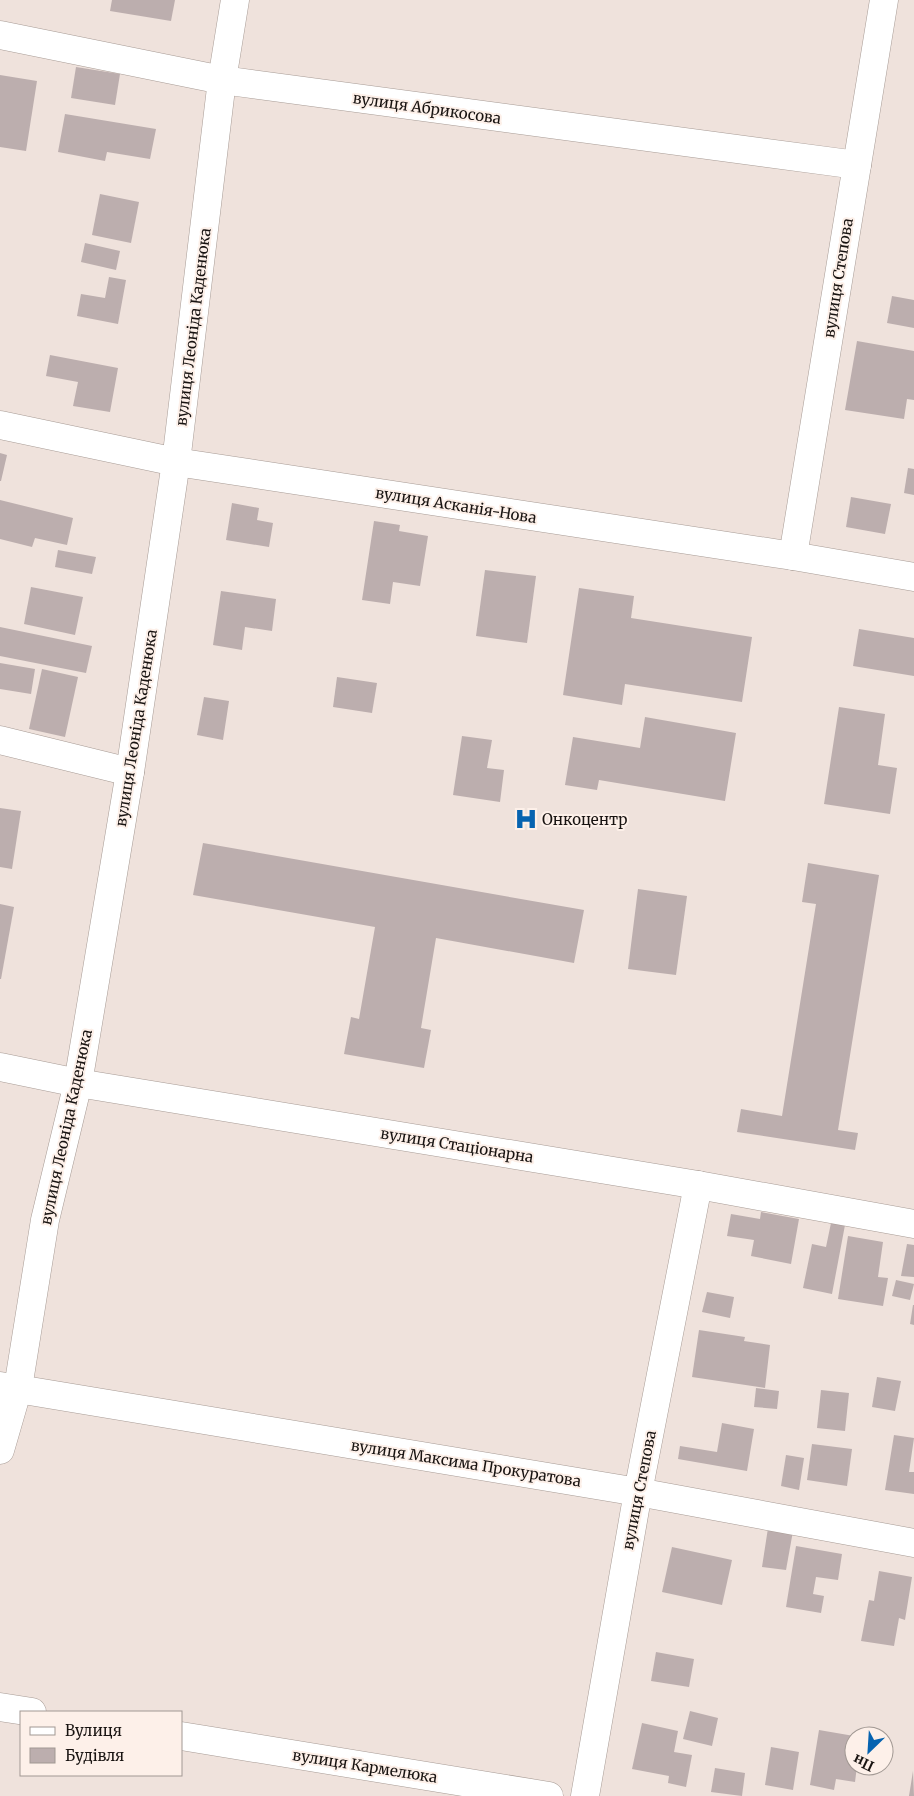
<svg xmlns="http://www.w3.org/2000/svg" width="914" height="1796" viewBox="0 0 914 1796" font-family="Merriweather,serif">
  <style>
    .building { fill: #bcaeae }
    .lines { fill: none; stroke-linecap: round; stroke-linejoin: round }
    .minor-casing { stroke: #a79b95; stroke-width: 29 }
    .minor { stroke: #fff; stroke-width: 28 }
    .labels { text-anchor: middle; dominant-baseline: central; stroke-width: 4; stroke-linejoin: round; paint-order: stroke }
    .street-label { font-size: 15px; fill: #181311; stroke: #fdf0e9 }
    .poi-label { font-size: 15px; fill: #181311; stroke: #fdf0e9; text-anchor: start }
  </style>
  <rect width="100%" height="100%" fill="#efe2dc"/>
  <g class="building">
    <polygon points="112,0 175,0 171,21 110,11"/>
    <polygon points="76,67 120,74 115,105 71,98"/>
    <polygon points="0,75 37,81 26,151 0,147"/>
    <polygon points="65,114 156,129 150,159 107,152 105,161 58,152"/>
    <polygon points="100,194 139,202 131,243 92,235"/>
    <polygon points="85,243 120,251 116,270 81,262"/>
    <polygon points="109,277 126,280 118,324 77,316 81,294 105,298"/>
    <polygon points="892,296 914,300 914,328 887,323"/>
    <polygon points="857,341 914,351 914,400 907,399 904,419 845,410"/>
    <polygon points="50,355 118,368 110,412 73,406 78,382 46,376"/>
    <polygon points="0,453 7,455 1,481 0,481"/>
    <polygon points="908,468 914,469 914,495 904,493"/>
    <polygon points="851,497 891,504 885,534 846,527"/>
    <polygon points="0,500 73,518 67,545 35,538 32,547 0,539"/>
    <polygon points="232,503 259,508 257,520 273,523 269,547 226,540"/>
    <polygon points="374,521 400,525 399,531 428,536 420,586 393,582 390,604 362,600"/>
    <polygon points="58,550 96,557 92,574 55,567"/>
    <polygon points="485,570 536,576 527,643 476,636"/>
    <polygon points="31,587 83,597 75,635 24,624"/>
    <polygon points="579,588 634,596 631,618 752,637 742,702 625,684 622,705 563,695"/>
    <polygon points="221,591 276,599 272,631 245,627 242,650 213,645"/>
    <polygon points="0,627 92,646 86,673 0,656"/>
    <polygon points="859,629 914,638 914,676 853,666"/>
    <polygon points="0,663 35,669 31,694 0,689"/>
    <polygon points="42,669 78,677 65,737 29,729"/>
    <polygon points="337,677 377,683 372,713 333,707"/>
    <polygon points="204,697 229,701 223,740 197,735"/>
    <polygon points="839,707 885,714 878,765 897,768 890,814 824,804"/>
    <polygon points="645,717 736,733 725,801 599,780 597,790 565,785 573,737 640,748"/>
    <polygon points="462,736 492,740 487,768 504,770 500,802 453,795"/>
    <polygon points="0,808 21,811 12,869 0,867"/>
    <polygon points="203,843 584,910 574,963 436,938 421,1028 431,1030 424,1068 344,1054 351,1017 359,1019 375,927 193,895"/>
    <polygon points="808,863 879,875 838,1130 858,1133 855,1150 737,1132 741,1109 782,1116 816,904 802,902"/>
    <polygon points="638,889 687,896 676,975 628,969"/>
    <polygon points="0,904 14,907 1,979 0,979"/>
    <polygon points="761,1212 799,1219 791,1264 751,1256 754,1240 727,1236 731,1214 760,1219"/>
    <polygon points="831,1223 845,1225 832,1294 803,1288 812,1244 826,1247"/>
    <polygon points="848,1236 883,1242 878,1277 888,1278 883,1306 838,1299"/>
    <polygon points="907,1244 914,1245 914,1277 901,1276"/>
    <polygon points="896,1280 914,1284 910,1300 892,1296"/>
    <polygon points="707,1292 734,1297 730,1318 702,1312"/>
    <polygon points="913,1305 914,1305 914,1325 910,1324"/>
    <polygon points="699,1330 745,1337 744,1341 770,1345 765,1388 692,1377"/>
    <polygon points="877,1377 901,1381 895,1411 872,1407"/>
    <polygon points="756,1388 779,1391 777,1409 754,1407"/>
    <polygon points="821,1390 849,1393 845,1431 817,1428"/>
    <polygon points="722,1423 754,1429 747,1471 678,1459 680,1446 717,1452"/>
    <polygon points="894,1435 914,1438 909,1472 914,1472 914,1494 885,1490"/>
    <polygon points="812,1444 852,1449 847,1486 807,1480"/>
    <polygon points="786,1455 804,1458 799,1490 781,1486"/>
    <polygon points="768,1528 793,1531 786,1570 762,1567"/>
    <polygon points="796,1546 842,1554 838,1580 816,1577 813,1594 824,1596 821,1613 786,1607"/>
    <polygon points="672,1547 732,1560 722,1605 662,1592"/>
    <polygon points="879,1571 912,1577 905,1620 899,1618 894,1646 861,1641 869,1600 874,1601"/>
    <polygon points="656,1652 694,1659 689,1687 651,1681"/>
    <polygon points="690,1711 718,1718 712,1746 683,1739"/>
    <polygon points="642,1723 678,1731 674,1752 692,1755 686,1787 668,1783 669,1776 632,1769"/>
    <polygon points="819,1730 854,1736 854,1766 857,1766 855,1782 836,1779 834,1790 810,1785"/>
    <polygon points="771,1747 799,1752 793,1790 765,1785"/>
    <polygon points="715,1768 745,1773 742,1796 711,1792"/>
    <polygon points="913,1771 914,1796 909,1796"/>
  </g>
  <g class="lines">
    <defs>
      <g id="minor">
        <polyline points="0,35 222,80 857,165"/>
        <polyline points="0,425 176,462 793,556 914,577"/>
        <polyline points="793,556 884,0"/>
        <polyline points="0,740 130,772"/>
        <polyline points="0,1067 78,1083 698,1185 914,1224"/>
        <polyline points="0,1386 638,1492 914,1543"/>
        <polyline points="0,1450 18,1388 45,1220 78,1083 130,772 176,462 222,80 235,0"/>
        <polyline points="0,1707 32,1712"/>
        <polyline points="181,1736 549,1796"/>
        <polyline points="585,1796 638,1492 698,1185"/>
      </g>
    </defs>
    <use href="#minor" class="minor-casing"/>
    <use href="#minor" class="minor"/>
  </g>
  <defs>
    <symbol id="hospital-bare" viewBox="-9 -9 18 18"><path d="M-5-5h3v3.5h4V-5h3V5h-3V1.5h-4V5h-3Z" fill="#0663b0" stroke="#fdf0e9" stroke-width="2.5" paint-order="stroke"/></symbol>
  </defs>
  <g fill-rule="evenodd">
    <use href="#hospital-bare" x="510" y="803" width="32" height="32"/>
  </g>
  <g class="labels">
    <g class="street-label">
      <text transform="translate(427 108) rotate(8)">вулиця Абрикосова</text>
      <text transform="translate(838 278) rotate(-81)">вулиця Степова</text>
      <text transform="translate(193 327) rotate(-83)">вулиця Леоніда Каденюка</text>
      <text transform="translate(456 505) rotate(9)">вулиця Асканія-Нова</text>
      <text transform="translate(136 728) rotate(-81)">вулиця Леоніда Каденюка</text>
      <text transform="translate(66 1127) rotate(-78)">вулиця Леоніда Каденюка</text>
      <text transform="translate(457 1145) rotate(9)">вулиця Стаціонарна</text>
      <text transform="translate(466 1463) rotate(9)">вулиця Максима Прокуратова</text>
      <text transform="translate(639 1490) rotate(-79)">вулиця Степова</text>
      <text transform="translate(365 1766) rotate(9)">вулиця Кармелюка</text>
    </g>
    <g class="poi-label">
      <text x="542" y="819">Онкоцентр</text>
    </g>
  </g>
  <rect x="20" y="1711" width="162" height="65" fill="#fdf0e9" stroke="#a19893"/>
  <rect x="30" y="1727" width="25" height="8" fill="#ffffff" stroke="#a19893"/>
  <text x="65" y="1736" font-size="15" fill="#181311">Вулиця</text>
  <rect x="30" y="1748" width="25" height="15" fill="#bcaeae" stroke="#a19893"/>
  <text x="65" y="1761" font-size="15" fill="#181311">Будівля</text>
  <g transform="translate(869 1751) rotate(205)"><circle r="24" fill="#fdf0e9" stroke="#a19893"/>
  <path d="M0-4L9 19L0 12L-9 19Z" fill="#0663b0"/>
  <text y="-8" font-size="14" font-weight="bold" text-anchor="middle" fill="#181311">Пн</text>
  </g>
</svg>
